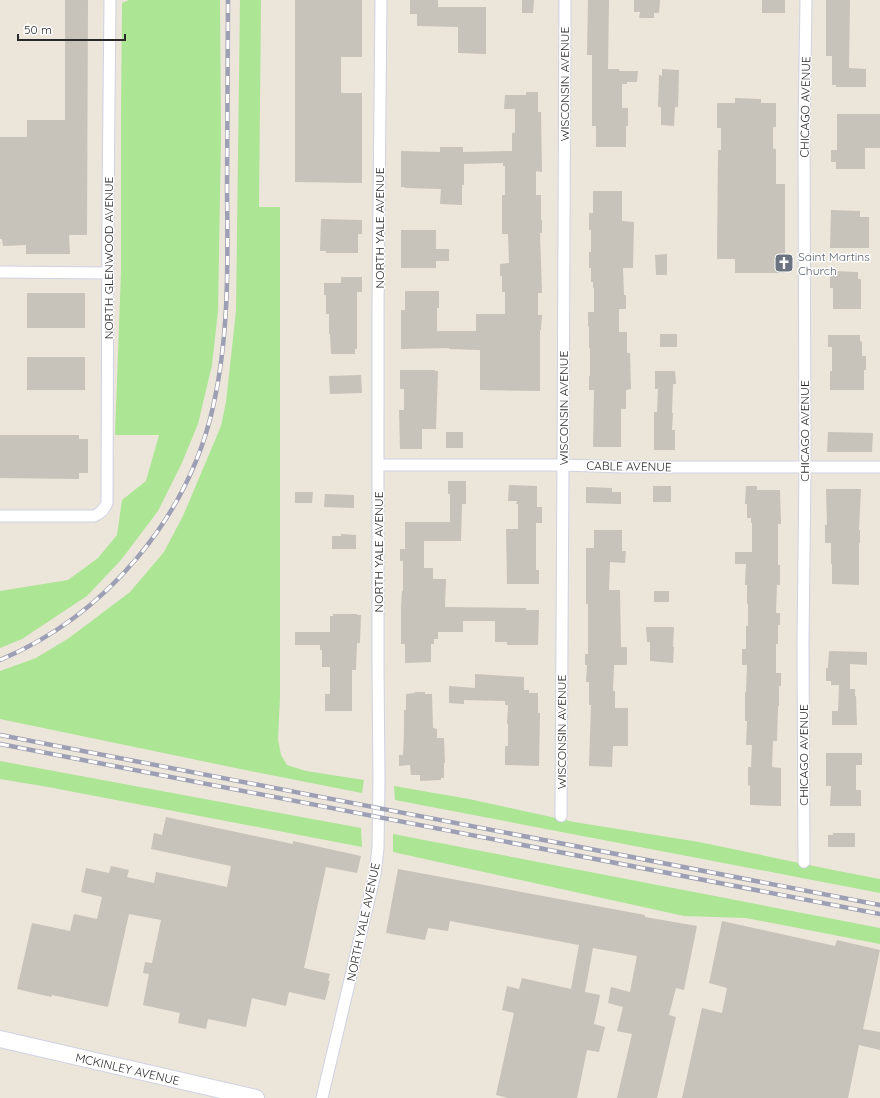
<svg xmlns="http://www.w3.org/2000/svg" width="880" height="1098" viewBox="0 0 880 1098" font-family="Quicksand,sans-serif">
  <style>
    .green { fill: #ace594 }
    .building { fill: #c7c2ba }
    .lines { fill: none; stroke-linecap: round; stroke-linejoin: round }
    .minor-casing { stroke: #cfd2e3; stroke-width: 13 }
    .secondary-casing { stroke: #cfd2e3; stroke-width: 18 }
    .minor { stroke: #fff; stroke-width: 11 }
    .secondary { stroke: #fff; stroke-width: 16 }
    .rail-casing { stroke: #9d9fb4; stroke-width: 4.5 }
    .rail { stroke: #fff; stroke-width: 3; stroke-dasharray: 9; stroke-linecap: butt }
    .labels { text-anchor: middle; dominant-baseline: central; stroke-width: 3; stroke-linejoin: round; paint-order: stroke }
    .street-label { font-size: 12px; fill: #292929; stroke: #fff }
    .worship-label { font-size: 12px; fill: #5b616d; stroke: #fff; text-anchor: start }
  </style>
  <rect width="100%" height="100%" fill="#ece5da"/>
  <g class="green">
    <polygon points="129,0 220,0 221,138 218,311 212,365 198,424 181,465 158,511 121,560 87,596 22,639 0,648 0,591 68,580 98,558 117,535 122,500 146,481 159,435 115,435 121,271 121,111 122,3"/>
    <polygon points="240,0 261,0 259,207 280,207 280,697 278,739 281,755 287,765 306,771 364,780 362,793 250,771 0,719 0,671 36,658 69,638 130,592 164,552 183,516 221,426 226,402 236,311"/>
    <polygon points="0,761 361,828 362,847 48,787 0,779"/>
    <polygon points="394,786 469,799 574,822 699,842 838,871 880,879 880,893 395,800"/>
    <polygon points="393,834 880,928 880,944 746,918 684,916 393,852"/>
  </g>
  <g class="building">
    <polygon points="65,0 88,0 87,235 69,235 70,254 26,254 26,245 3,246 2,239 0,239 0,137 27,137 27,120 65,120"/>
    <polygon points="295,0 362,0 362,57 341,57 341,93 362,93 362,183 295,182"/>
    <polygon points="410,0 438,0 438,7 486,7 486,54 458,53 458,27 417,26 417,14 410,14"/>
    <polygon points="522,0 534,0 533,13 522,13"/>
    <polygon points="588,0 609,0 608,69 619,69 619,71 638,71 637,82 627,82 627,84 622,84 622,108 628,108 628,126 626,126 626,147 596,147 596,126 592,126 592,55 587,55"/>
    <polygon points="634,0 660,0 659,13 654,13 654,18 639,18 640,12 634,12"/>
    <rect x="762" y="0" width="23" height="13"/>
    <polygon points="826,0 850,0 849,68 866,69 866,87 836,87 836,85 832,85 832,56 826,56"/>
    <polygon points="662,69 679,70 678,107 675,107 674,126 661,125 661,107 658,107 659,75 662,76"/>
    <polygon points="526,92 538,92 538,112 541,112 542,172 536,171 536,195 541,195 541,220 542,220 542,233 540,233 542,293 538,293 538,315 542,315 541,330 540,330 540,391 480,390 480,350 449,349 449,348 401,349 401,310 405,310 405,291 439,291 439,308 437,308 437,331 476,331 476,314 505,314 505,292 502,292 502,276 500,276 500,264 509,263 508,234 502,234 502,195 505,195 505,166 503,166 503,163 464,164 464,185 462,185 462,205 440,204 441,189 405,188 405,187 401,187 401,151 440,152 440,147 463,147 463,152 512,151 512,133 515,133 515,109 504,109 505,95 526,95"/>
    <polygon points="735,98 761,99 761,103 776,103 776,127 773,127 773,149 776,149 776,184 785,184 785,273 735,273 735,259 717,259 718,150 721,150 721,128 717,128 717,103 735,103"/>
    <polygon points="837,114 880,114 880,148 865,148 865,169 836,169 836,162 831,162 831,150 837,150"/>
    <polygon points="593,191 622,191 622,221 634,222 633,268 623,268 624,295 626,295 626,309 619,309 619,332 627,332 627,353 630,353 631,389 626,390 626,409 621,409 621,447 593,447 594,390 589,390 589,376 590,376 590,348 589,348 589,326 588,327 588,312 594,312 594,288 593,288 593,282 591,282 591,268 589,268 589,252 591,252 591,230 589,230 589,213 593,213"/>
    <polygon points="831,210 860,211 860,217 869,217 869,248 830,248"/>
    <polygon points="321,219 362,220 362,234 358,234 358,253 326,253 326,251 320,251"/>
    <polygon points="401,230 436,230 436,249 449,249 449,261 436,261 436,268 401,268"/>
    <polygon points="667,254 667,275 656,275 655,255"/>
    <polygon points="834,271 858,272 858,279 861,279 861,309 833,309 833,288 830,288 830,272"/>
    <polygon points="341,277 362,277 362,292 357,292 357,349 355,349 355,354 331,354 330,334 329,334 329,314 326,314 326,295 324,295 324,283 341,283"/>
    <rect x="27" y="293" width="58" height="35"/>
    <rect x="660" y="334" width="17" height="13"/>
    <polygon points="828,335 860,335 860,341 862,342 862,356 866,356 866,370 864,370 864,390 830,390 830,371 832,371 832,347 828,347"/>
    <rect x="27" y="357" width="58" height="33"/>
    <polygon points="400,370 435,370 435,371 438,371 436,429 422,429 422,449 400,449 399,410 404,410 404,389 400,389"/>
    <polygon points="655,371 675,371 676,384 673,384 672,413 673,413 672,430 675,430 675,450 654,450 654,412 657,412 658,389 655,389"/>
    <polygon points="361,375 362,393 330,394 329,376"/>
    <rect x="446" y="432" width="17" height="16"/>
    <polygon points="828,432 873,433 872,452 827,452"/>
    <polygon points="0,435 79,435 79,439 88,439 88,473 79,473 79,479 0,478"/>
    <polygon points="448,481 466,481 466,504 462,504 461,541 424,541 424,568 433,568 433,579 446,579 445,607 526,608 526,610 539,610 538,645 507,645 507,642 495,642 495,621 463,621 463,632 438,632 438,639 434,639 434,644 431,644 431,662 405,663 405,644 401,644 401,608 402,591 403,591 403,561 400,561 400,549 405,549 405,522 450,522 450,494 448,494"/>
    <polygon points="509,485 537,486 537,507 542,507 542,523 536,523 536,570 539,570 539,584 507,584 506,529 518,529 518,504 516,504 517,501 508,501"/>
    <rect x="653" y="486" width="18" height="16"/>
    <polygon points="746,486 757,486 757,490 780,490 781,524 778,524 778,565 780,565 780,585 777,585 776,613 780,613 780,625 778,625 778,644 776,644 776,673 781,673 781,686 779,686 779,706 778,706 777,741 773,741 772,767 781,768 781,806 750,805 750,786 748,785 748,767 751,767 752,745 746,745 747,721 745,721 745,692 746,692 747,665 742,665 742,649 746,649 746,626 748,626 748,604 747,604 747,585 745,585 746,564 735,564 735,552 752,552 752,523 751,523 751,518 747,518 747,504 745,504"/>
    <polygon points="586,487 612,488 612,492 621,492 621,504 586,503"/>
    <polygon points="826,489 861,489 859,530 860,530 860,543 859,543 859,585 832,584 832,564 831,564 831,543 825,543 825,525 827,525"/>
    <polygon points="295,492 313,492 312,503 295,503"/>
    <polygon points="325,494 354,495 354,508 324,507"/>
    <polygon points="594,530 622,530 622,551 626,551 625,563 610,562 609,590 620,590 621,647 627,647 627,665 614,665 613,691 615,691 615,708 628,708 628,746 613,746 612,767 589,766 591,705 589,705 589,682 586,682 587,665 585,665 585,654 588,654 588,604 586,604 586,548 594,548"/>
    <polygon points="341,534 356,535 356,549 332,549 332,536 341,536"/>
    <rect x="654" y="591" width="15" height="11"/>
    <polygon points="333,614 357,614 357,615 361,615 360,643 357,643 356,670 352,670 352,711 325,711 325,694 330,694 330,667 322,667 322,650 320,650 320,645 295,645 295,632 330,632 330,616 333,616"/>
    <polygon points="646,627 674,627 673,647 674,647 673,663 650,661 650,642 647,642"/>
    <polygon points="829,651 867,652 867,665 850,664 850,689 855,689 855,696 856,696 857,725 832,725 832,711 838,711 839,685 831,685 831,681 826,681 826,668 828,668"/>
    <polygon points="475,674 524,677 524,690 529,690 529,693 538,693 538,713 540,713 539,766 505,765 505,746 508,746 508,724 507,724 508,705 505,705 505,701 464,700 464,704 449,703 449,686 475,688"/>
    <polygon points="415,692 425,692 425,694 432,694 433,728 437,729 437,738 444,738 445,763 444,763 444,778 441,778 441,780 420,781 420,775 411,775 410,765 399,766 399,755 403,755 404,732 404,710 406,710 406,694 415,693"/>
    <polygon points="826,753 862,753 862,765 856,765 856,790 861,790 861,806 830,806 831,786 826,786"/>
    <polygon points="166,817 293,844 293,841 361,856 357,873 326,867 304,968 330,974 328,981 330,981 325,1000 289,992 286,1006 252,998 246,1027 208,1019 206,1029 178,1023 180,1013 143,1005 149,974 143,973 145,962 152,963 161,920 129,914 108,1007 52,995 51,997 17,989 32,923 70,931 74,914 97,919 102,897 81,892 86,868 109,873 111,866 129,870 127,877 154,883 156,872 227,887 231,866 151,849 154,833 162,835"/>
    <polygon points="833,833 855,833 855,847 828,847 828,835 833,835"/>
    <polygon points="398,869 645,915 645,917 697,926 684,990 676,988 669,1015 676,1017 657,1098 617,1098 632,1034 617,1031 623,1007 608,1003 611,987 630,992 637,956 593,948 585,992 600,995 594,1024 605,1027 599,1052 587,1050 577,1098 508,1098 496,1095 514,1013 502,1010 507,986 519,989 522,978 571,989 579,945 450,921 448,931 428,928 425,940 386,933"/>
    <polygon points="722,921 835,946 837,940 880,950 863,1029 880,1032 880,1050 859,1045 848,1098 682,1098 702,1008 722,1013 727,988 709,983"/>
  </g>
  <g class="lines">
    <defs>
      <g id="minor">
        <polyline points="0,272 108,273"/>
        <polyline points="379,465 563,465 624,467 880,467"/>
        <path d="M0,516H94C101,513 104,510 107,503L108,203L110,0"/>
        <polyline points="561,816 563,465 565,0"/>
        <polyline points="804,862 803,644 805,467 804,133 806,0"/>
        <polyline points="322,1098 375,874 378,848 379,780 378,665 378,309 381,0"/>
      </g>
      <g id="secondary">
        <path id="s1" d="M0,1039L256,1098"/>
      </g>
    </defs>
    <use href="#minor" class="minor-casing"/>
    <use href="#secondary" class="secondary-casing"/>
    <use href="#minor" class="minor"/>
    <use href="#secondary" class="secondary"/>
    <defs>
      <g id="rail">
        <path d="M0,660C105,616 188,518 213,407C229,337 228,264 227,192C227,128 228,64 228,0"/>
        <polyline points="0,735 880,905"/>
        <polyline points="0,744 880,914"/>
      </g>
    </defs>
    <use href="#rail" class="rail-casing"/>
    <use href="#rail" class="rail"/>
  </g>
  <defs>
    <symbol id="church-square" viewBox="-11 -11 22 22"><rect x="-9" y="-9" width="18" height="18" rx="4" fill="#6b7280" stroke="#fff"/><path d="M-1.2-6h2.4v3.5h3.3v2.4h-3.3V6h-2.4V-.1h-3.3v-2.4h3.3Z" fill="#fff"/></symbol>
  </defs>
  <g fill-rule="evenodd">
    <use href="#church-square" x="773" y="252" width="22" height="22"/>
  </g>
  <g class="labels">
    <g class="street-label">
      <text transform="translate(564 84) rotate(-90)">WISCONSIN AVENUE</text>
      <text transform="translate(805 107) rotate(-89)">CHICAGO AVENUE</text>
      <text transform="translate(379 228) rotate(-90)">NORTH YALE AVENUE</text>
      <text transform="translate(108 258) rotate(-90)">NORTH GLENWOOD AVENUE</text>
      <text transform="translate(563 408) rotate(-90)">WISCONSIN AVENUE</text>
      <text transform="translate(804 431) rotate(-90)">CHICAGO AVENUE</text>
      <text transform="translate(629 466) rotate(1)">CABLE AVENUE</text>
      <text transform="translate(378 552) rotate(-90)">NORTH YALE AVENUE</text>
      <text transform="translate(561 732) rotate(-90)">WISCONSIN AVENUE</text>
      <text transform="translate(803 755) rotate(-90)">CHICAGO AVENUE</text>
      <text transform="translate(363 922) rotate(-78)">NORTH YALE AVENUE</text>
      <text stroke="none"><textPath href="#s1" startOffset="131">MCKINLEY AVENUE</textPath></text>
    </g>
    <g class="worship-label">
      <text x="798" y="256">Saint Martins<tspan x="798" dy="14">Church</tspan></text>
    </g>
  </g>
  <path d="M18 34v6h107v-6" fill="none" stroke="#292929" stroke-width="2"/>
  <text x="24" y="34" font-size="12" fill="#292929" stroke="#ffffff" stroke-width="3" paint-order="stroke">50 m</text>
</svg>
